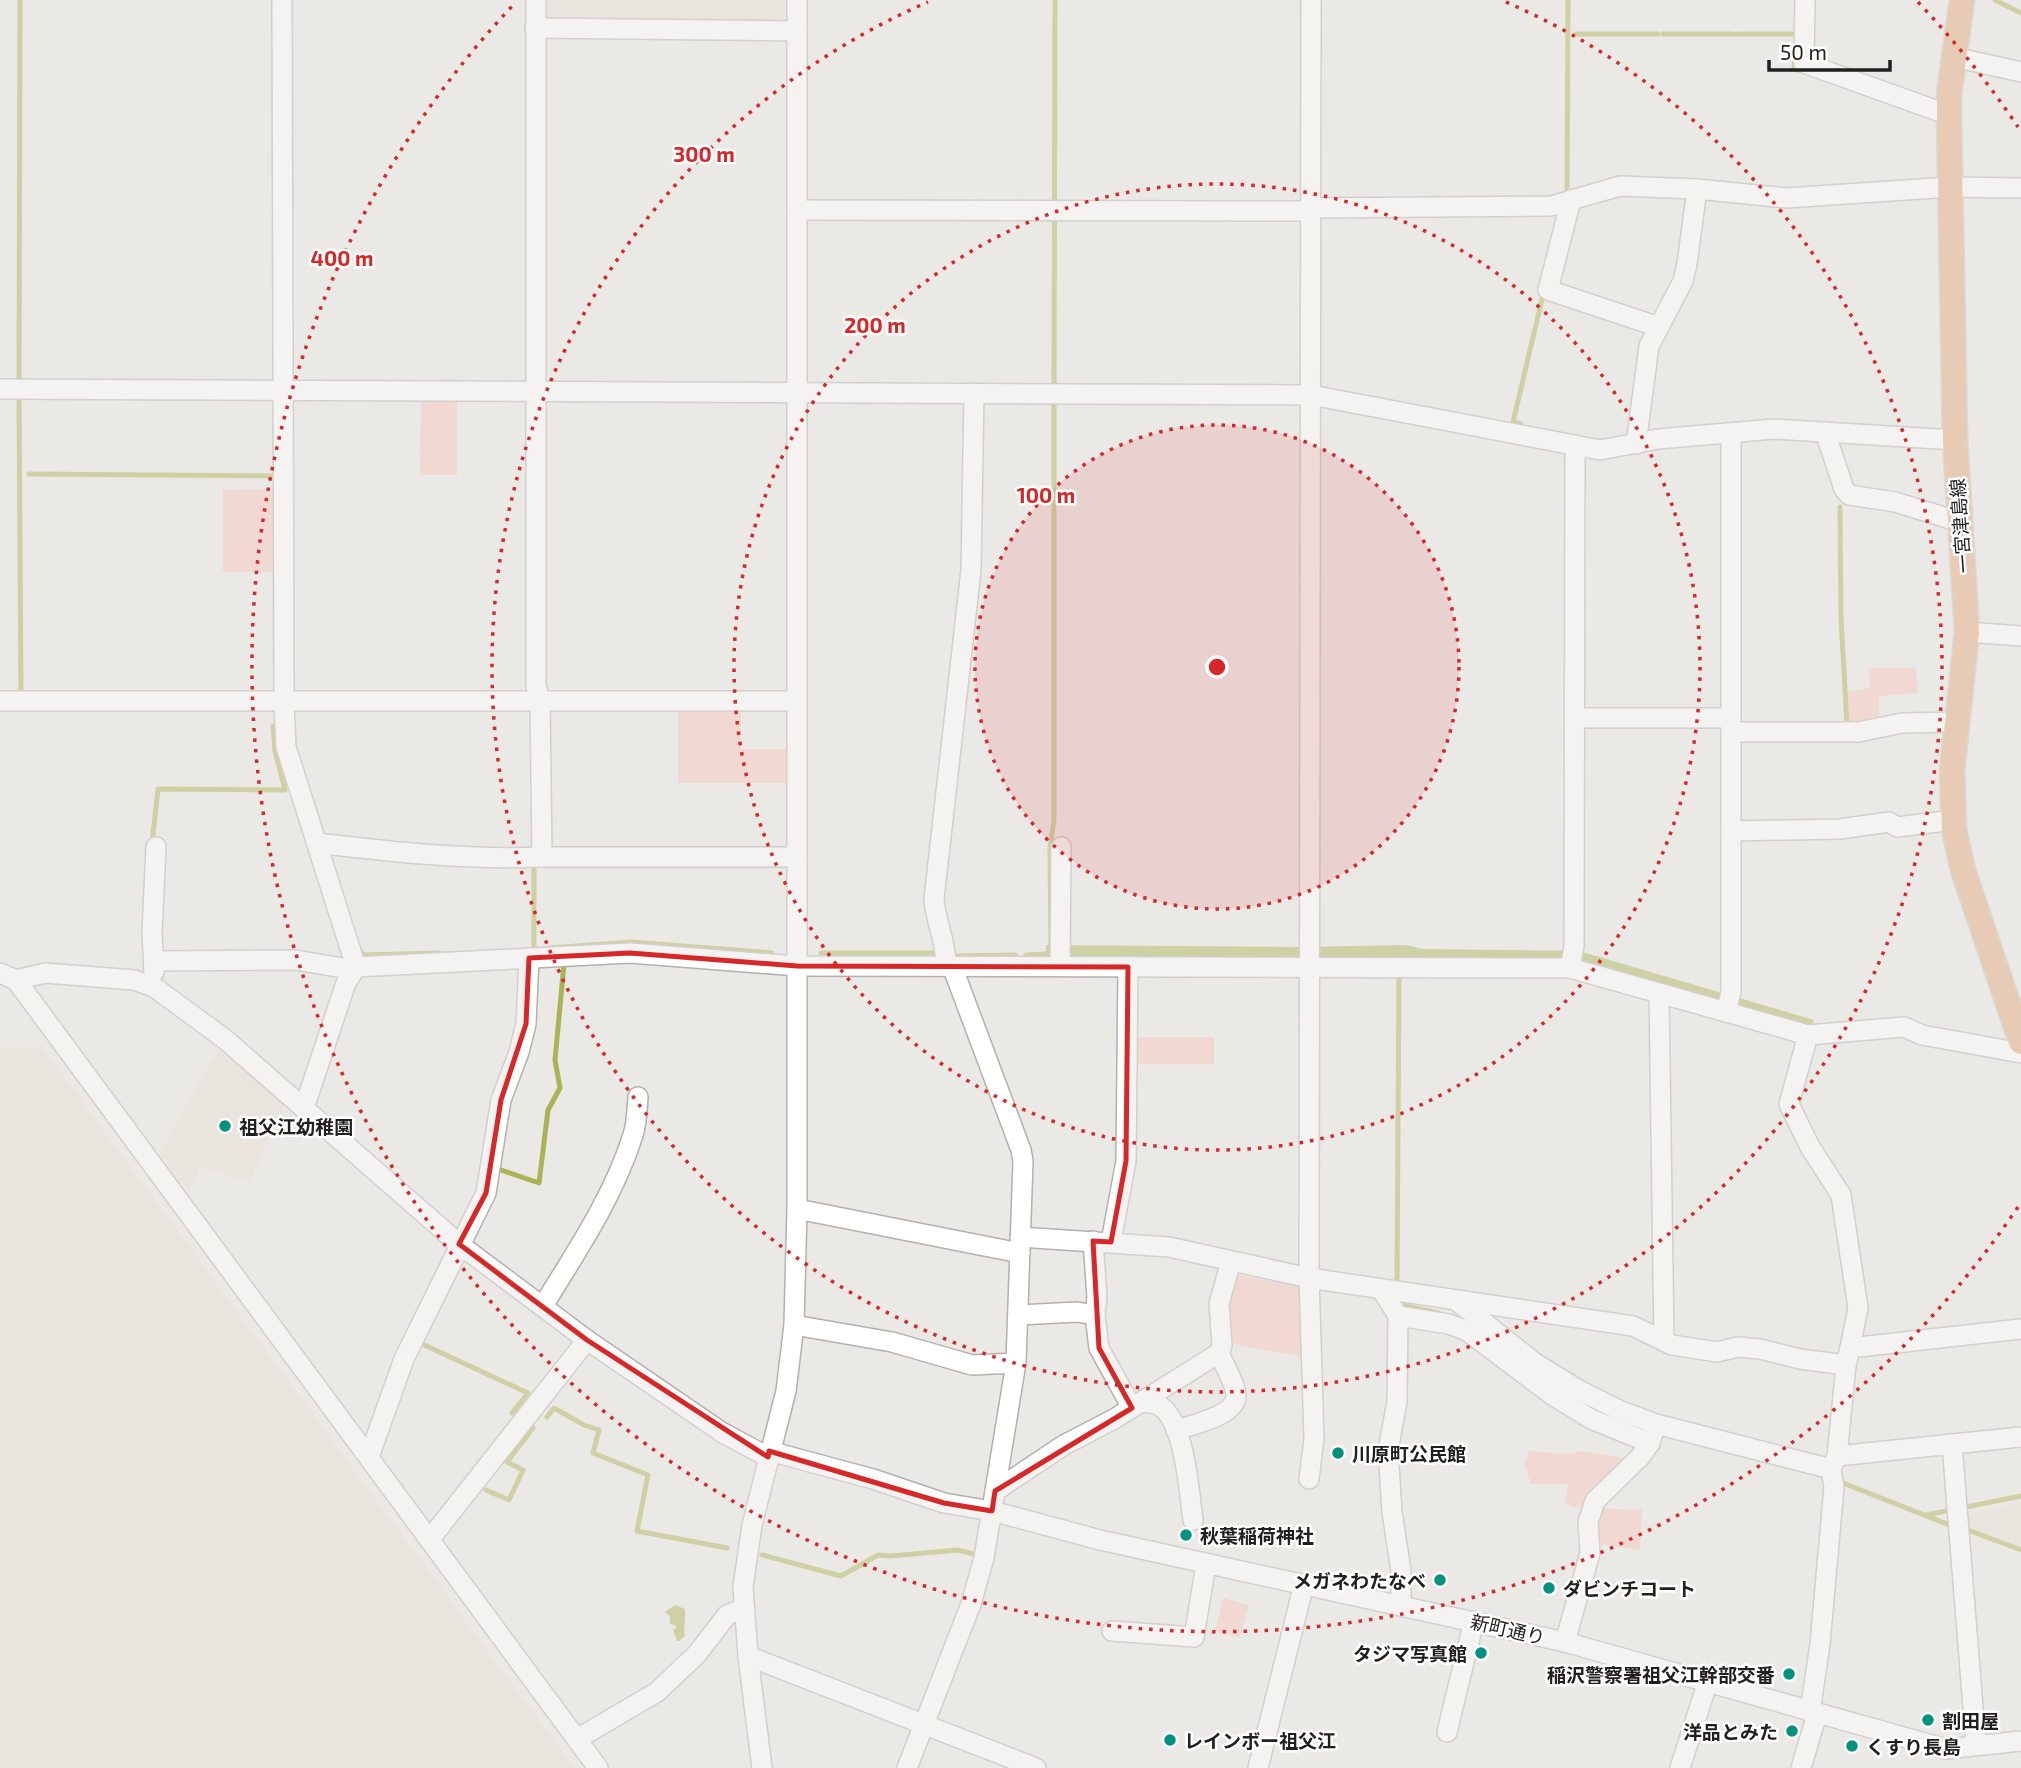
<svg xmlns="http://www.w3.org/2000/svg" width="2021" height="1768" viewBox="0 0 2021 1768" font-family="'Exo 2','Noto Sans JP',sans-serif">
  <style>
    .built { fill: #e6ded5 }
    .green { fill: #fac4ba }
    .water { fill: #a8b456 }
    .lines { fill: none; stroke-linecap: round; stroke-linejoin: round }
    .stream { stroke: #a8b456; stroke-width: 5 }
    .minor-casing { stroke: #b3b0ae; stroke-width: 22 }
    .major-casing { stroke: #c5c5c5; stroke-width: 27 }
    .minor { stroke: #fff; stroke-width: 19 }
    .major { stroke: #e3a679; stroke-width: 24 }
    .marked { fill: none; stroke: #d62828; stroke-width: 5; stroke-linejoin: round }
    .ring { fill: none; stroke: #d62828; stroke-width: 3.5; stroke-dasharray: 3.5 7 }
    .poi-dot { fill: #00927f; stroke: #fff; stroke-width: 2.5 }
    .labels { text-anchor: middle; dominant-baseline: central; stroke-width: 5; stroke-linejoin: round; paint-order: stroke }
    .street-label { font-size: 19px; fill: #21201f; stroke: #fff }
    .poi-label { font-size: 19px; font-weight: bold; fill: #21201f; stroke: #fff; text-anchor: start }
    .centre { fill: #d62828; stroke: #fff; stroke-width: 3.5 }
    .ring-label { font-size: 21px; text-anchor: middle; font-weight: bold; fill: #d62828; stroke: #fff; stroke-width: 5; stroke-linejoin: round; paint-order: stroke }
  </style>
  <rect width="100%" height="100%" fill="#ebe9e6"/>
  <g class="built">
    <polygon points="547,0 785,0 785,16 775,24 547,19"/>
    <polygon points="223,1046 287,1099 249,1182 201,1166 189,1192 160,1153 205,1071"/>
    <polygon points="0,1047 42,1047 574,1768 0,1768"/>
    <polygon points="2021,1503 2021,1547 1963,1525 1962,1515"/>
  </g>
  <g class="green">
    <polygon points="421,397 457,397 457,475 420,475"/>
    <polygon points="278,489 278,572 223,572 223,490"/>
    <polygon points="1869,668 1916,668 1918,693 1879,696 1879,719 1849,723 1847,692 1870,688"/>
    <polygon points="741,708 741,749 786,749 786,783 678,783 678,709"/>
    <polygon points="1136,1037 1214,1037 1214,1064 1137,1064"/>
    <polygon points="1238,1275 1305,1288 1304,1357 1233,1344 1229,1305"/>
    <polygon points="1529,1451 1566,1454 1581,1451 1631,1459 1584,1509 1565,1504 1568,1484 1531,1484 1524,1463"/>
    <polygon points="1598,1508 1642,1510 1640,1550 1596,1543 1598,1534 1595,1532"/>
    <polygon points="1223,1598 1249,1605 1240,1637 1215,1631"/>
  </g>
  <g class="water">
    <polygon points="1046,945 1302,947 1406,945 1423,949 1579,951 1814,1020 1811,1028 1578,959 1046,957"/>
    <path d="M675,1605L685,1609C686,1619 683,1626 685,1636L679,1641H677L673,1630L677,1627L670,1623V1616L665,1612Z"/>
  </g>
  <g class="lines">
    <g class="stream">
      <polyline points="1995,0 2021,13"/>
      <polyline points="1576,34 1658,34"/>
      <polyline points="1663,34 1733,34"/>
      <polyline points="1737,34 1796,34"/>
      <polyline points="1795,57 1794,69 1804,71"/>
      <polyline points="1567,194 1568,0"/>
      <polyline points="19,379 20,0"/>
      <polyline points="1054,389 1055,0"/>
      <polyline points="19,397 21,696"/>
      <polyline points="1521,424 1513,422 1544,291"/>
      <polyline points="29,474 276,476"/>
      <polyline points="1840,507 1841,619 1847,724"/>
      <polyline points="152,843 158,789 285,790 275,751 273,726"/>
      <polyline points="549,948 632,942 772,953"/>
      <polyline points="534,949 534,865"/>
      <polyline points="359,951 365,955 439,953"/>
      <polyline points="1051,952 1050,848 1054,820 1054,399"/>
      <polyline points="821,953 935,953"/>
      <polyline points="1026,955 1045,954 1050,952"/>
      <polyline points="956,956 1015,955"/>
      <polyline points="498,1169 539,1183 548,1110 560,1088 555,1060 564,964"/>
      <polyline points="1397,1282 1399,974"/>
      <polyline points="1400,1298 1406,1306 1438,1313"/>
      <polyline points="420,1343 528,1393 512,1413"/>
      <polyline points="1581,1402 1610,1417"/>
      <polyline points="547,1417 554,1408 584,1425 599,1430 593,1453 648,1475 637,1531 727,1548"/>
      <polyline points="1838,1481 1947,1524 1956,1526"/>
      <polyline points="486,1490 509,1500 523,1470 507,1462 533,1428"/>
      <polyline points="1926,1515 2021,1496"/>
      <polyline points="1965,1529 2021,1550"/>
      <polyline points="762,1555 841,1576 878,1555 891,1556 957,1550 978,1555"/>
    </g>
    <defs>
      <g id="minor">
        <polyline points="282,0 284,702 286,747 356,967 346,983 304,1108"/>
        <polyline points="536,0 536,686 540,701 542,857 797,857"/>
        <polyline points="1805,0 1804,63 1949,115"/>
        <polyline points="535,28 797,31"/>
        <polyline points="1954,57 2021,72"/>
        <polyline points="1571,200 1548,290 1659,327"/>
        <polyline points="1311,208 1551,206 1620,186 1697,189 1786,198 1950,187 2021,188"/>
        <polyline points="797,210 1311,211"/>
        <polyline points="0,389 1311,395 1600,450 1658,439 1774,429 1955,440"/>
        <polyline points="1825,432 1844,489 1849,495 1895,502 1960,522"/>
        <polyline points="1636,444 1649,346 1683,281 1687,264 1697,189"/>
        <polyline points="1967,632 2021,636"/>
        <polyline points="0,701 797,701"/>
        <polyline points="1575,718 1731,718"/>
        <polyline points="1731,732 1858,732 1902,723 1957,722"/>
        <polyline points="1731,831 1840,829 1889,822 1897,827 1954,820"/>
        <path d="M317,843C392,852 466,860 542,857"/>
        <polyline points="155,961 296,960 354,970"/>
        <path d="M946,966C946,940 936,924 934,899L971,570L974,393"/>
        <polyline points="1060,966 1061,847"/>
        <polyline points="356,967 630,953 797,966 1570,968 1808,1035 1904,1027 1922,1035 2021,1053"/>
        <polyline points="1570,968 1574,946 1575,446"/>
        <polyline points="154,972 152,932 156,847"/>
        <polyline points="0,973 16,980 598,1768"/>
        <polyline points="16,980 45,973 134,980 154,987 226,1040 459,1244 587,1340 723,1433 768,1457"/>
        <polyline points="1659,993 1664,1341"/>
        <polyline points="1726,1012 1731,992 1731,433"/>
        <polyline points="1808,1035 1789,1104 1810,1147 1841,1195 1858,1308 1850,1348"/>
        <polyline points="797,1209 1020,1253"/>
        <polyline points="1020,1237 1169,1247 1309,1278 1633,1326 1672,1345 1717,1352 1738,1347 1760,1349 1800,1359 1846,1365"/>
        <polyline points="1093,1241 1097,1297 1095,1315 1099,1348 1132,1408"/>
        <polyline points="1111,1242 1126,1161 1128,967"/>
        <polyline points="1381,1289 1398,1316 1397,1402 1388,1450 1392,1512 1401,1571 1401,1605"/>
        <polyline points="1457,1301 1535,1363 1579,1390 1621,1411 1656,1424 1831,1469"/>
        <path d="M543,1306C576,1252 614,1196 633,1135C637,1123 637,1109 638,1097"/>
        <polyline points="1019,1315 1077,1312 1095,1315"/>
        <polyline points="1398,1316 1449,1324 1467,1331 1552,1395 1591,1419 1650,1443"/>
        <polyline points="794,1325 892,1342 972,1365 1016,1363"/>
        <path d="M1142,1402C1147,1403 1154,1403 1158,1405C1185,1418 1189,1493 1193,1520"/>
        <path d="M1176,1430C1191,1425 1237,1416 1236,1395C1236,1385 1223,1363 1219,1353"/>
        <polyline points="1952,1444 1976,1745"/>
        <polyline points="769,1451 873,1479 944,1503 992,1511 1100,1540 1565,1642 1939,1747 1947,1749 2021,1741"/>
        <polyline points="1837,1456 2021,1437"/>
        <polyline points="369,1457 404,1359 486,1193 501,1100 519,1052 526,1024 529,958"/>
        <polyline points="1309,1479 1314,1439 1309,1278 1311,0"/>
        <polyline points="995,1491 1064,1445 1114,1419 1219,1353 1222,1345 1219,1304 1231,1261"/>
        <polyline points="430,1539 587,1340"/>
        <polyline points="1112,1631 1194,1637 1206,1564"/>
        <polyline points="1565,1642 1590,1553 1588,1522 1595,1501 1640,1457 1650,1443 1653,1433"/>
        <polyline points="748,1656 1036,1768"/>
        <polyline points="1810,1712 1820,1644 1834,1487 1831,1469 1837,1456 1846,1365 1850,1348 2021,1329"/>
        <polyline points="1447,1732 1474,1621"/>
        <polyline points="577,1739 657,1692 697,1654 727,1615 744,1608"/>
        <polyline points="762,1768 748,1656 743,1587 752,1525 786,1391 794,1325 797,1209 797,0"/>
        <polyline points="907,1768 971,1604 984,1558 1016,1363 1023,1161 1021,1150 952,966"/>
        <polyline points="1258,1768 1304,1584"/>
        <polyline points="1680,1768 1708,1681"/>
        <polyline points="1801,1768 1817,1714"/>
      </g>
      <polyline id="major" points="1962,0 1949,95 1949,115 1955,440 1967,632 1952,770 1954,830 1963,870 2021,1042"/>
    </defs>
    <use href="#minor" class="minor-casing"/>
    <use href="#major" class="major-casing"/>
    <use href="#minor" class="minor"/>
    <use href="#major" class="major"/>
  </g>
  <path d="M0 0H2021V1768H0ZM630,953L797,966L1128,967L1126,1161L1111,1242L1093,1241L1099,1348L1132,1408L995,1491L992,1511L944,1503L769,1451L768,1457L587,1340L459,1244L486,1193L501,1100L526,1024L529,958Z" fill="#ebe9e6" fill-opacity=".55" fill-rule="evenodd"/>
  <path class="marked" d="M630,953L797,966L1128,967L1126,1161L1111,1242L1093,1241L1099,1348L1132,1408L995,1491L992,1511L944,1503L769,1451L768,1457L587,1340L459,1244L486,1193L501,1100L526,1024L529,958Z"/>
  <circle cx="1217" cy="667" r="242" fill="#d62828" fill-opacity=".12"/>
  <g class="ring">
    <circle cx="1217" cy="667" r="242"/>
    <circle cx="1217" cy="667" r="483"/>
    <path d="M1506 2A725 725 0 1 1 928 2"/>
    <path d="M2018 1207A966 966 0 1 1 516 2M1918 2A966 966 0 0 1 2018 127"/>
  </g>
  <g class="poi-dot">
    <circle cx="225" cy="1126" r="7"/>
    <circle cx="1338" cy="1453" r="7"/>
    <circle cx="1186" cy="1535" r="7"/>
    <circle cx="1440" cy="1580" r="7"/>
    <circle cx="1549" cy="1588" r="7"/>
    <circle cx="1481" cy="1653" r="7"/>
    <circle cx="1789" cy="1674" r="7"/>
    <circle cx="1928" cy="1720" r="7"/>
    <circle cx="1792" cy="1731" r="7"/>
    <circle cx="1170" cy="1740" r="7"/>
    <circle cx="1852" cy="1746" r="7"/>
  </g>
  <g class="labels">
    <g class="street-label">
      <text transform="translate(1960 526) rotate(-94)">一宮津島線</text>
      <text transform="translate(1508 1629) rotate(13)">新町通り</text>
    </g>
    <g class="poi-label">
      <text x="239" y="1126">祖父江幼稚園</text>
      <text x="1352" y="1453">川原町公民館</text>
      <text x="1200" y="1535">秋葉稲荷神社</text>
      <text x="1426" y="1580" text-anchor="end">メガネわたなべ</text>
      <text x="1563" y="1588">ダビンチコート</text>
      <text x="1467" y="1653" text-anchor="end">タジマ写真館</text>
      <text x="1775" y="1674" text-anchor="end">稲沢警察署祖父江幹部交番</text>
      <text x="1942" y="1720">割田屋</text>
      <text x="1778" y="1731" text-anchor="end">洋品とみた</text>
      <text x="1184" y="1740">レインボー祖父江</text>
      <text x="1866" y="1746">くすり長島</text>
    </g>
  </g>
  <circle cx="1217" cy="667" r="10" class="centre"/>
  <g class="ring-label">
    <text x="704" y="162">300 m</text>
    <text x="342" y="266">400 m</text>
    <text x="875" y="333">200 m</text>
    <text x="1046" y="503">100 m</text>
  </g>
  <path d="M1769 60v10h121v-10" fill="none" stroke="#21201f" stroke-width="3.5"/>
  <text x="1780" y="60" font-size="21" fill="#21201f" stroke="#ffffff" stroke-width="5" paint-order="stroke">50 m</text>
</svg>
